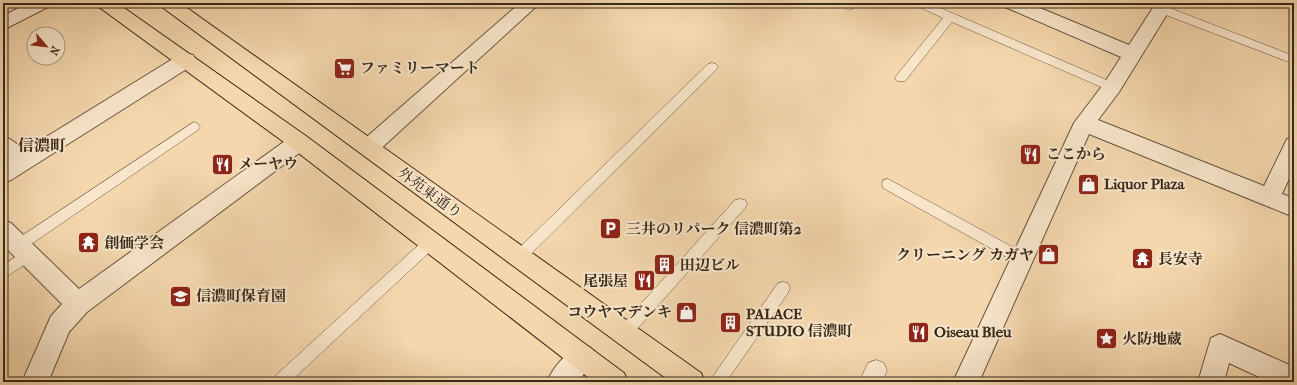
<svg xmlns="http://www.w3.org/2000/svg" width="1297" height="385" viewBox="0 0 1297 385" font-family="'IM FELL French Canon','Noto Serif JP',serif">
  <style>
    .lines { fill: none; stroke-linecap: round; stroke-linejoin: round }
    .service-casing { stroke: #66543e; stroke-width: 1 }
    .pedestrian-casing { stroke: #66543e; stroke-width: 1 }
    .minor-casing { stroke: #66543e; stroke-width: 2 }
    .primary-casing { stroke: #362919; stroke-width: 2 }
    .service { fill: #f8e5ca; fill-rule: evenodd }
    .pedestrian { fill: #f8e5ca; fill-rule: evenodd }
    .minor { fill: #f8e5ca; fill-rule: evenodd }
    .primary { fill: #f4d7ad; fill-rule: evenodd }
    .labels { text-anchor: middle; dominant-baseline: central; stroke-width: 4; stroke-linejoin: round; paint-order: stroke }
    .poi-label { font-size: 15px; font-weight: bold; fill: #362919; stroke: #f8e5ca; text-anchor: start }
    .street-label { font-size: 15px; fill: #362919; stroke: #f8e5ca }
    .neighbourhood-label { font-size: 16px; font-weight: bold; fill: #362919; stroke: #f8e5ca }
  </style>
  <rect width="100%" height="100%" fill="#f4d7ad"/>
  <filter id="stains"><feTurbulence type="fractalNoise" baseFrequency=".005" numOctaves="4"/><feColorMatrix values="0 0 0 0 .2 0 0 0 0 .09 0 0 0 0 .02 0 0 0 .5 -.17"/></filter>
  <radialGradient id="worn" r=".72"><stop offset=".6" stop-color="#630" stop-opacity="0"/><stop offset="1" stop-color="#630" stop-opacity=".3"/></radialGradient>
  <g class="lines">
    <defs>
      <g id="service">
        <polygon points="845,3 855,3 852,9 848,10 843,6"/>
        <polygon points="914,3 929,3 1116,84 1118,87 1116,90 1108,90 952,22 905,81 897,81 895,78 897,75 943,18 915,5"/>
        <polygon points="1162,5 1294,56 1294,64 1158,12 1157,9 1158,6"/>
        <polygon points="712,63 716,64 718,67 716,70 524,261 519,263 514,261 512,257 514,253 708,64"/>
        <polygon points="194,122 198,124 200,127 198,130 24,249 19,251 14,249 12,245 14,241"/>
        <polygon points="888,179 1027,255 1029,259 1027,263 1022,265 1017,263 883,188 882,184 883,180"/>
        <polygon points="740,199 745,200 747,204 745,208 629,338 624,340 619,338 617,333 619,328 735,200"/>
        <polygon points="431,236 436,238 438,242 436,246 290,382 271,382 274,377 426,238"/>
        <polygon points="28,249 33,251 35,255 33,259 3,279 3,265"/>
        <polygon points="783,282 788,283 790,288 788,293 726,382 709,382 778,283"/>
      </g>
      <polygon id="pedestrian" points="876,360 884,363 887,371 882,382 859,382 868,363"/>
      <g id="minor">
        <polygon points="28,3 51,3 48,7 3,30 3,16"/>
        <polygon points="520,3 540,3 376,153 369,155 362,153 358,147 362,141"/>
        <polygon points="1002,3 1028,3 1129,45 1156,3 1174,3 1119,92 1098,120 1264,186 1287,139 1294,137 1294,168 1282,194 1294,198 1294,217 1089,134 979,382 953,382 1074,123 1105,82 1121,57 1005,7"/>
        <polygon points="186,53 193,55 196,60 193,65 11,180 3,183 3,163 8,160 3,157 3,137 10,139 25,150 179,55"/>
        <polygon points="299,134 306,136 309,142 306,148 87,312 69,332 48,382 22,382 51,316 62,304 3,245 3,220 11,223 79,289 292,136"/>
        <polygon points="1220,334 1294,367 1294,382 1270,382 1229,363 1224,382 1198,382 1211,338"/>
        <path d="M582,345L591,348L595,357L591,366L577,382H547C553,367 567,351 582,345Z"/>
      </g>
      <g id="primary">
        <polygon points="96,3 117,3 306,136 624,373 628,382 594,382 292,148 99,7"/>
        <polygon points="159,3 180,3 701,373 705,382 671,382 162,7"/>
      </g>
    </defs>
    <use href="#service" class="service-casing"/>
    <use href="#pedestrian" class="pedestrian-casing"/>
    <use href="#minor" class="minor-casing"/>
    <use href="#primary" class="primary-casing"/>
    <use href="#service" class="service"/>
    <use href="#pedestrian" class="pedestrian"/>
    <use href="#minor" class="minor"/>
    <use href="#primary" class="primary"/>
  </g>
  <defs>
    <symbol id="supermarket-square" viewBox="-11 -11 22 22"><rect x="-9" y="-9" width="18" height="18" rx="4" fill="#8f2418" stroke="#f8e5ca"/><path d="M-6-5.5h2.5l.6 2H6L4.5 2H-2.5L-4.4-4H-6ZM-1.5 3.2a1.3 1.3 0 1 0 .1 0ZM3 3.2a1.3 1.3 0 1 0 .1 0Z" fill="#fff"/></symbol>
    <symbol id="restaurant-square" viewBox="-11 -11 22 22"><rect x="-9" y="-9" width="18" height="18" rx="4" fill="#8f2418" stroke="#f8e5ca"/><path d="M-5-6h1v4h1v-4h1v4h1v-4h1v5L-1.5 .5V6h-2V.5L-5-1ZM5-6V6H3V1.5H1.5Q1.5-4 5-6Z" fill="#fff"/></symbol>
    <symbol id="shop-square" viewBox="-11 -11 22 22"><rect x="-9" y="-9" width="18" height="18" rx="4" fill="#8f2418" stroke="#f8e5ca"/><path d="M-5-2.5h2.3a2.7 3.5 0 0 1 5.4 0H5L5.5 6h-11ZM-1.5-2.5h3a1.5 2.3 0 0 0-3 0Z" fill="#fff"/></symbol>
    <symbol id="parking-square" viewBox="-11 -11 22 22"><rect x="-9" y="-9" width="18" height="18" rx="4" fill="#8f2418" stroke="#f8e5ca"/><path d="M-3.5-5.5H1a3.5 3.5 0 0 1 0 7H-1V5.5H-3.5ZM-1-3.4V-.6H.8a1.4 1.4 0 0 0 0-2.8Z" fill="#fff"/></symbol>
    <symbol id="temple-square" viewBox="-11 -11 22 22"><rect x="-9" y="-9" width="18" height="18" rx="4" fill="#8f2418" stroke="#f8e5ca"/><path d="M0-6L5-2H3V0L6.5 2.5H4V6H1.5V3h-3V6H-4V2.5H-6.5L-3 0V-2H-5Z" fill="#fff"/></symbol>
    <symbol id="building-square" viewBox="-11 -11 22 22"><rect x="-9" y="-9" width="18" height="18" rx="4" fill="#8f2418" stroke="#f8e5ca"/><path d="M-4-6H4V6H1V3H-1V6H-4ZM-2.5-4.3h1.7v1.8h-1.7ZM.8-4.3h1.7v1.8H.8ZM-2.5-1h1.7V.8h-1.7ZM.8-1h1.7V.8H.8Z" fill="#fff"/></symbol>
    <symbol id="school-square" viewBox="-11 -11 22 22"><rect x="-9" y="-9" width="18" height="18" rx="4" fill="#8f2418" stroke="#f8e5ca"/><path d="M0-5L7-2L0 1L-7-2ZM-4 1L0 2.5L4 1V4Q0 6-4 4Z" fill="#fff"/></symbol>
    <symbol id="sight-square" viewBox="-11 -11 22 22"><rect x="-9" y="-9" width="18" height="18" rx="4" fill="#8f2418" stroke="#f8e5ca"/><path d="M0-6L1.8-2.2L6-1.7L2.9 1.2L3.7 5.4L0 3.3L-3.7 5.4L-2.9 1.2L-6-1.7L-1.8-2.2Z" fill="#fff"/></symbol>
  </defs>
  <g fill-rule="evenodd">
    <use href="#supermarket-square" x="332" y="56" width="25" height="25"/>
    <use href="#restaurant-square" x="1018" y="142" width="25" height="25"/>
    <use href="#restaurant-square" x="210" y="152" width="25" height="25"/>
    <use href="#shop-square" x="1076" y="172" width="25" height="25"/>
    <use href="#parking-square" x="598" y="216" width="25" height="25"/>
    <use href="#temple-square" x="76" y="230" width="25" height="25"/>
    <use href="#shop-square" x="1036" y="242" width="25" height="25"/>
    <use href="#temple-square" x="1130" y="246" width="25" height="25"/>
    <use href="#building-square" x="652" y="252" width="25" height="25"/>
    <use href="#restaurant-square" x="632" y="268" width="25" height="25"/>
    <use href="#school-square" x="168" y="284" width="25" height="25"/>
    <use href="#shop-square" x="674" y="300" width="25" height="25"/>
    <use href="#building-square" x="718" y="310" width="25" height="25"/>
    <use href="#restaurant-square" x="906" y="320" width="25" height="25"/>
    <use href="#sight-square" x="1094" y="326" width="25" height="25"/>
  </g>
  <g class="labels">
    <g class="poi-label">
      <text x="360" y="68">ファミリーマート</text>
      <text x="1046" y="154">ここから</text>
      <text x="238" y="164">メーヤウ</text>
      <text x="1104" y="184">Liquor Plaza</text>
      <text x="626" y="229">三井のリパーク 信濃町第2</text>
      <text x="104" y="243">創価学会</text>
      <text x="1034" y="255" text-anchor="end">クリーニング カガヤ</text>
      <text x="1158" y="259">長安寺</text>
      <text x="680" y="265">田辺ビル</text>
      <text x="628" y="281" text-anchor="end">尾張屋</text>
      <text x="196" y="296">信濃町保育園</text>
      <text x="672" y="312" text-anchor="end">コウヤマデンキ</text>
      <text x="746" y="314">PALACE<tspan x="746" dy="17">STUDIO 信濃町</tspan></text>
      <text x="934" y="332">Oiseau Bleu</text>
      <text x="1122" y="339">火防地蔵</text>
    </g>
    <g class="street-label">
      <text transform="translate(430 193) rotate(36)">外苑東通り</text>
    </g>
    <g class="neighbourhood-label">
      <text x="42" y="145">信濃町</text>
    </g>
  </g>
  <rect width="1297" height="385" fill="none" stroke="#f4d7ad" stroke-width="16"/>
  <rect x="4" y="4" width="1289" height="377" fill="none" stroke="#362919" stroke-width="2"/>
  <rect x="8" y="8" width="1281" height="369" fill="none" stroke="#362919"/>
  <g transform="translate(46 46) rotate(118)"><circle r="19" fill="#f8e5ca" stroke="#aa9a83"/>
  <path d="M0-3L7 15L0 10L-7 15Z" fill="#8f2418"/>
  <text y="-6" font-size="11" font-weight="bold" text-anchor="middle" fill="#362919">N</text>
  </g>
  <rect width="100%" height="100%" filter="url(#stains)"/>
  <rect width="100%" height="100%" fill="url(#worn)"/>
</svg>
